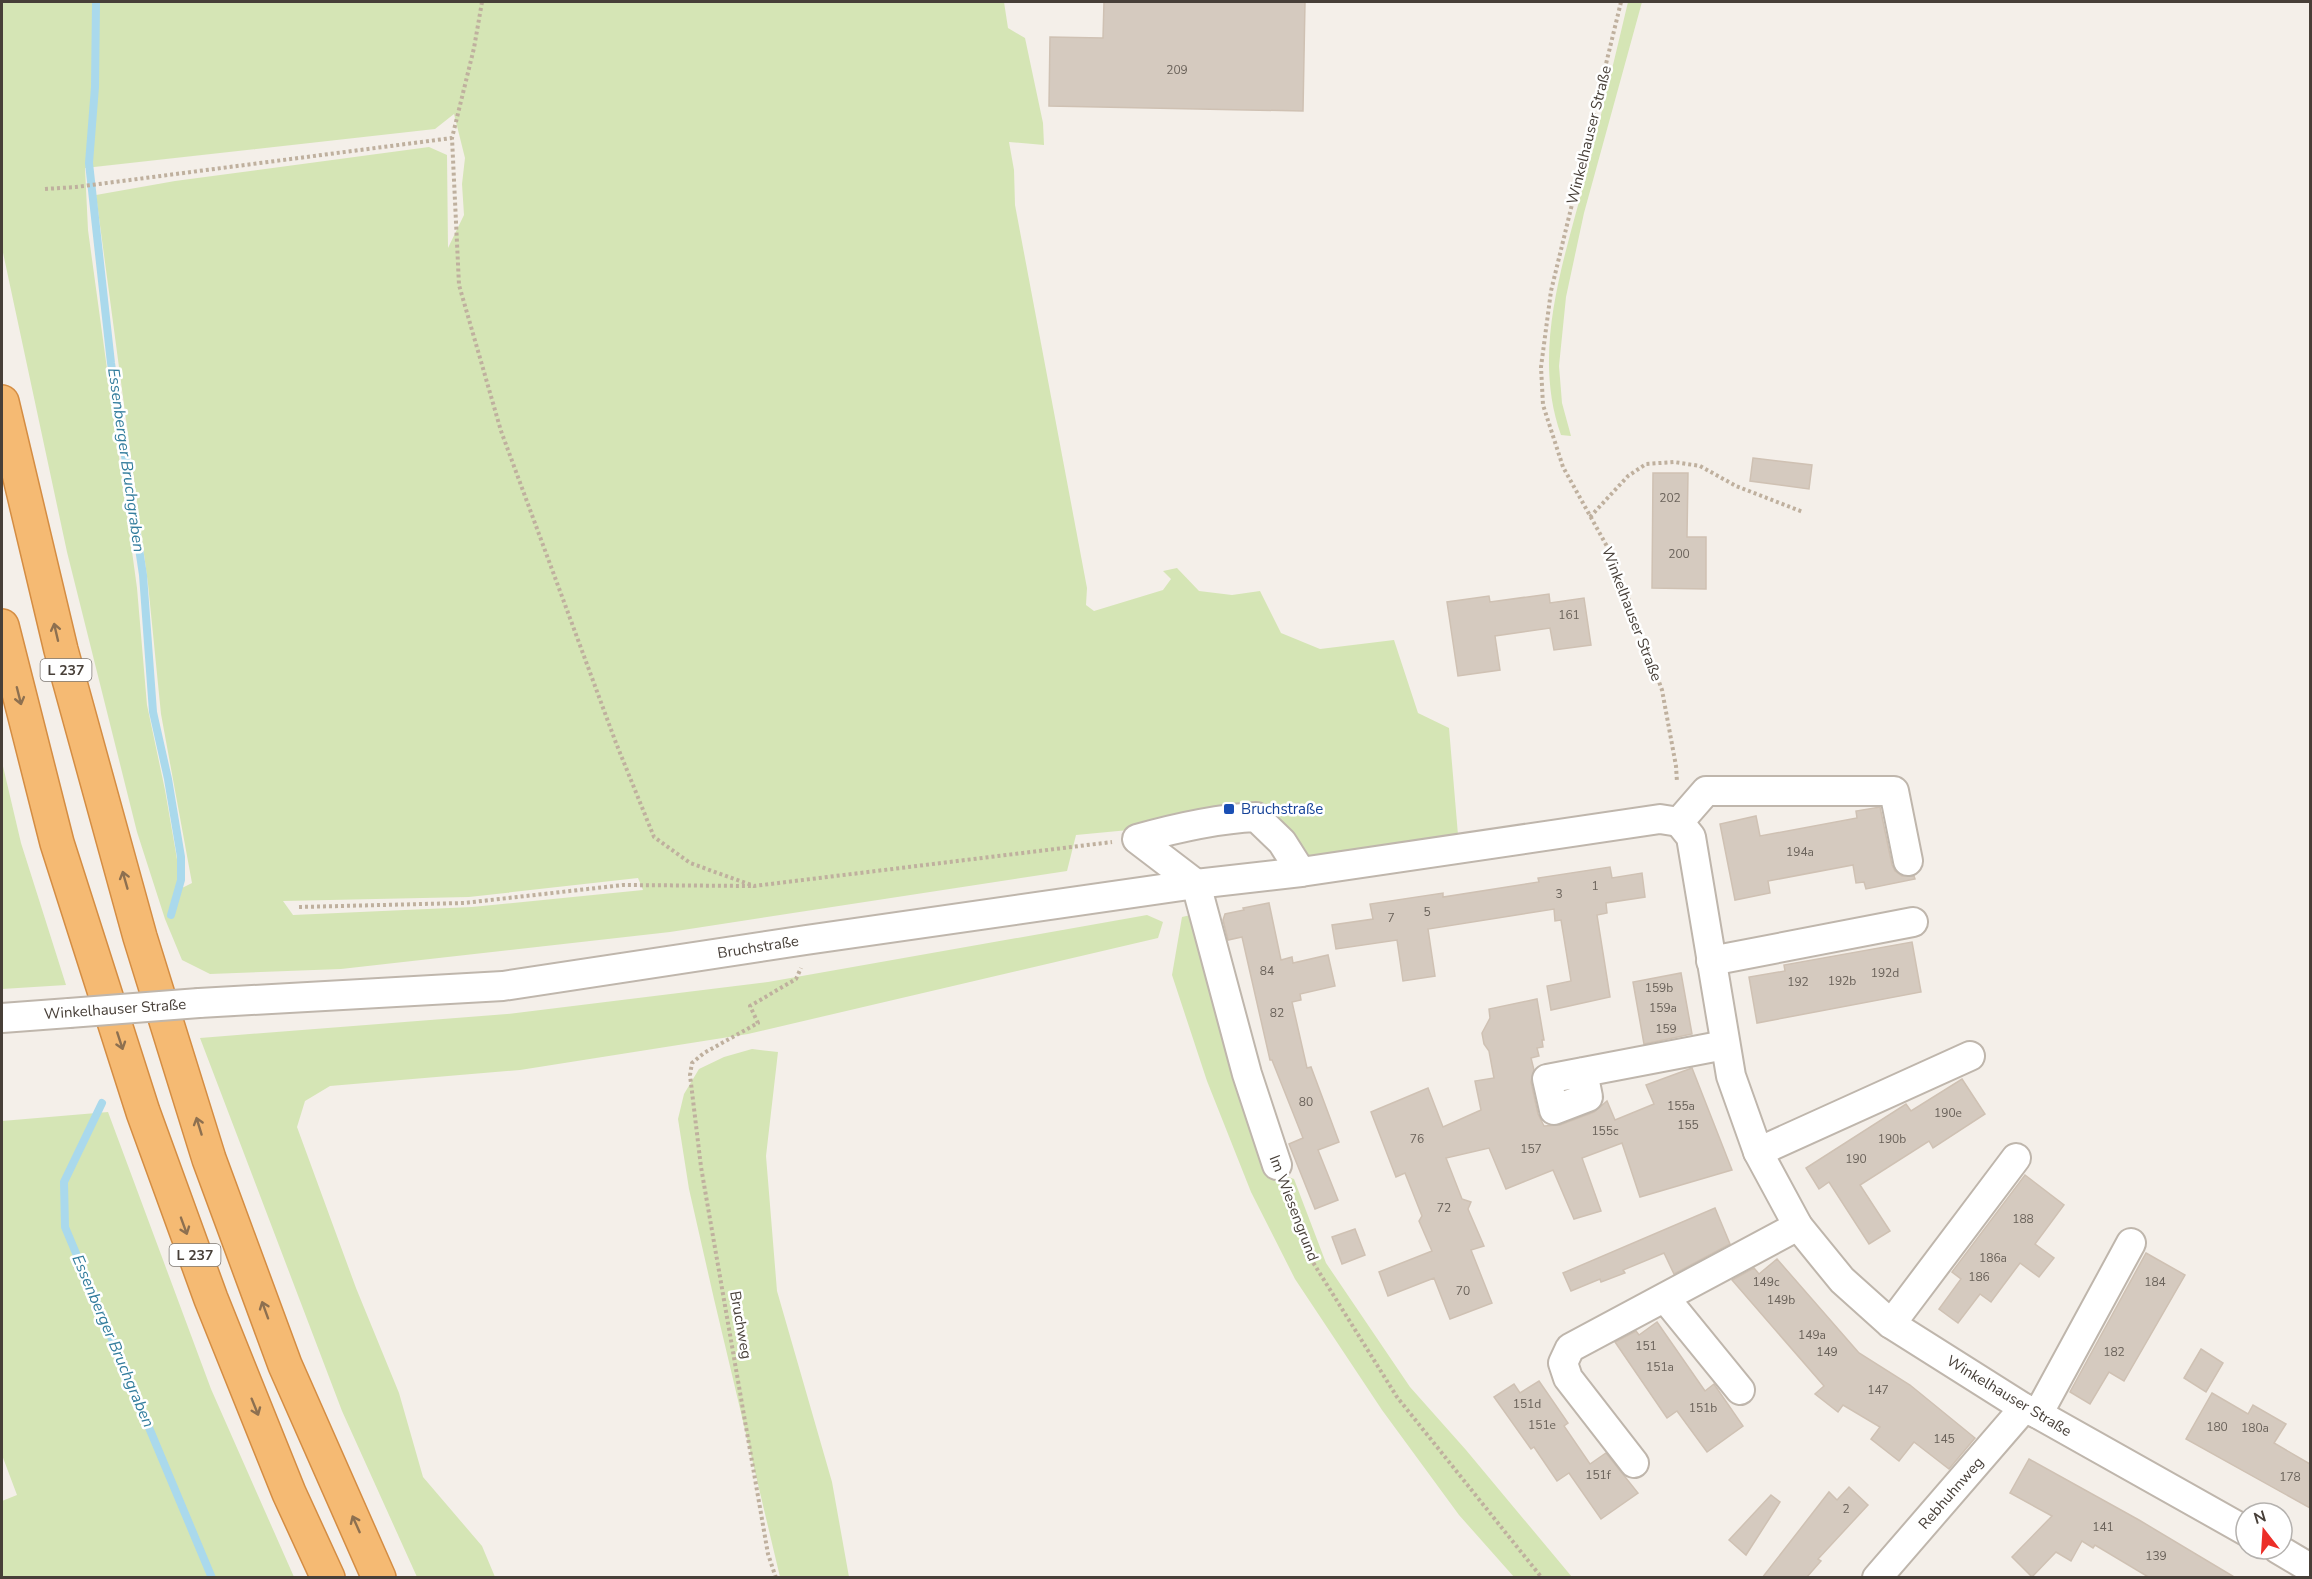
<svg xmlns="http://www.w3.org/2000/svg" width="2312" height="1579" viewBox="0 0 2312 1579" font-family="'Nunito Sans',sans-serif">
  <style>
    .green { fill: #d5e5b5; fill-rule: evenodd }
    .lines { fill: none; stroke-linecap: round; stroke-linejoin: round }
    .stream { stroke: #aad9ec; stroke-width: 8 }
    .building { fill: #d5cabf; stroke: #cfc1b3; stroke-width: 1.5 }
    .minor-casing { stroke: #bfb6ac; stroke-width: 32 }
    .highway-casing { stroke: #d48d43; stroke-width: 36 }
    .path { stroke: #bfb09e; stroke-width: 4; stroke-dasharray: 3 3; stroke-linecap: butt }
    .minor { stroke: #fff; stroke-width: 28 }
    .highway { stroke: #f5ba73; stroke-width: 33 }
    .minor-bridge-casing { stroke: #bfb6ac; stroke-width: 32; stroke-linecap: butt }
    .minor-bridge { stroke: #fff; stroke-width: 28 }
    .oneway { stroke: #8d7050 }
    .transit-dot { fill: #1a4fb4; stroke: #fff; stroke-width: 2 }
    .labels { text-anchor: middle; dominant-baseline: central; stroke-width: 5; stroke-linejoin: round; paint-order: stroke }
    .number-label { font-size: 12px; fill: #6a625a }
    .shield { fill: #fff; stroke: #7e7974; stroke-width: 1.5 }
    .shield-label { font-size: 14px; font-weight: bold; fill: #473f38 }
    .street-label { font-size: 15px; fill: #473f38; stroke: #fff }
    .transit-label { font-size: 15px; fill: #164399; stroke: #fff; text-anchor: start }
    .water-label { font-size: 16px; font-style: italic; fill: #337d9d; stroke: #fff }
  </style>
  <rect width="100%" height="100%" fill="#f4efe9"/>
  <g class="green">
    <path d="M2,2H1004L1008,28L1025,38L1043,123L1044,145L1009,142L1014,170L1015,205L1087,588L1086,605L1094,611L1163,590L1171,579L1163,571L1177,568L1199,591L1232,595L1260,591L1281,633L1320,649L1394,640L1418,713L1449,728L1458,835L1306,858L1259,812L1150,828L1076,835L1067,871L670,932L341,969L210,974L182,960L165,919L137,832L67,552L2,248ZM454,114L465,158L462,184L464,215L448,248L447,155L429,147L175,181L96,195L148,584L161,714L192,883L182,888L165,790L147,705L137,588L88,230L85,168L435,129ZM638,878L643,890L472,907L293,915L283,901L469,897Z"/>
    <path d="M1628,2H1642L1584,213L1566,297L1559,366L1562,403L1571,436L1561,435C1531,351 1564,261 1585,179C1600,120 1614,61 1628,2Z"/>
    <polygon points="2,762 21,843 66,985 2,989"/>
    <polygon points="1195,914 1272,1171 1294,1179 1326,1263 1410,1387 1466,1450 1572,1577 1514,1577 1459,1515 1382,1410 1295,1279 1251,1192 1207,1081 1172,975 1182,917"/>
    <polygon points="1147,915 1163,922 1158,938 748,1034 520,1070 330,1086 305,1101 297,1127 356,1288 399,1393 423,1477 482,1546 495,1577 417,1577 342,1411 200,1038 507,1014 768,982"/>
    <polygon points="752,1049 778,1052 766,1156 777,1291 832,1482 849,1577 780,1577 714,1299 689,1189 678,1119 684,1094 699,1069 724,1057"/>
    <polygon points="108,1112 211,1389 294,1577 2,1577 2,1501 17,1495 2,1455 2,1121"/>
  </g>
  <g class="lines">
    <g class="stream">
      <polyline points="96,2 95,87 89,163 111,363 143,575 153,712 168,779 181,857 181,880 171,915"/>
      <polyline points="102,1103 64,1182 65,1227 212,1578"/>
    </g>
  </g>
  <g class="building">
    <polygon points="1104,2 1305,2 1303,111 1049,106 1050,37 1103,38"/>
    <polygon points="1753,458 1812,465 1809,489 1750,481"/>
    <polygon points="1653,473 1688,473 1687,537 1706,537 1706,589 1652,588"/>
    <polygon points="1549,594 1550,603 1584,598 1591,645 1554,650 1550,628 1495,636 1500,670 1458,676 1447,602 1489,596 1490,602"/>
    <polygon points="1880,807 1892,865 1895,871 1902,876 1914,876 1915,879 1866,889 1864,882 1856,883 1853,865 1768,881 1770,893 1735,900 1720,824 1756,816 1760,836 1857,818 1856,811"/>
    <polygon points="1610,867 1612,878 1642,873 1645,897 1606,903 1607,913 1597,915 1610,997 1551,1010 1547,986 1571,981 1561,920 1555,921 1554,909 1428,929 1435,976 1403,981 1397,940 1336,949 1332,925 1373,919 1370,904 1443,893 1443,897 1539,882 1538,878"/>
    <polygon points="1269,903 1281,960 1292,957 1293,963 1328,955 1335,986 1300,994 1301,1000 1292,1002 1307,1068 1311,1067 1339,1142 1318,1150 1338,1200 1315,1209 1289,1144 1303,1138 1272,1060 1270,1060 1242,937 1228,940 1223,920 1225,914 1244,910 1243,908"/>
    <polygon points="1912,942 1921,992 1757,1023 1749,977 1785,971 1784,965"/>
    <polygon points="1681,973 1692,1034 1644,1044 1633,982"/>
    <polygon points="1537,999 1544,1040 1542,1040 1543,1047 1537,1048 1539,1056 1531,1058 1534,1070 1531,1082 1538,1114 1544,1126 1560,1125 1594,1112 1607,1101 1615,1120 1654,1104 1646,1085 1692,1068 1732,1170 1640,1197 1622,1143 1582,1158 1601,1211 1574,1219 1553,1170 1506,1189 1489,1148 1446,1158 1462,1199 1471,1202 1468,1209 1484,1246 1471,1250 1492,1303 1450,1319 1434,1278 1388,1296 1379,1272 1432,1251 1419,1221 1422,1216 1405,1173 1396,1177 1371,1112 1428,1088 1443,1127 1481,1110 1475,1081 1494,1078 1489,1051 1484,1044 1482,1033 1490,1018 1489,1009"/>
    <polygon points="1962,1079 1985,1114 1933,1148 1929,1141 1860,1185 1890,1231 1869,1244 1829,1182 1819,1189 1806,1168 1906,1104 1911,1111"/>
    <polygon points="2025,1175 2064,1205 2035,1244 2054,1258 2039,1277 2020,1263 1991,1302 1980,1294 1958,1323 1939,1309 1961,1279 1952,1272"/>
    <polygon points="1715,1208 1730,1244 1674,1274 1664,1253 1623,1270 1625,1273 1601,1282 1600,1279 1571,1291 1563,1273"/>
    <polygon points="1355,1229 1365,1255 1342,1264 1332,1237"/>
    <polygon points="2146,1253 2185,1275 2124,1381 2109,1372 2090,1404 2070,1392"/>
    <polygon points="1777,1259 1859,1353 1910,1385 1975,1438 1949,1469 1914,1442 1899,1461 1871,1439 1880,1427 1843,1405 1838,1412 1815,1394 1824,1386 1732,1280 1754,1268 1759,1274"/>
    <polygon points="1657,1322 1705,1391 1714,1384 1743,1426 1707,1452 1677,1411 1667,1418 1615,1342 1636,1331 1639,1335"/>
    <polygon points="2201,1349 2223,1363 2206,1392 2184,1378"/>
    <polygon points="1539,1381 1568,1423 1564,1426 1590,1464 1606,1453 1638,1493 1601,1519 1569,1473 1557,1481 1534,1447 1531,1449 1494,1397 1514,1384 1520,1393"/>
    <polygon points="2212,1393 2248,1414 2253,1405 2286,1424 2274,1443 2310,1464 2310,1508 2186,1439"/>
    <polygon points="2029,1459 2139,1520 2236,1578 2150,1578 2095,1545 2093,1548 2082,1541 2071,1561 2056,1552 2032,1577 2012,1557 2052,1516 2010,1493"/>
    <polygon points="1849,1487 1868,1505 1818,1559 1821,1561 1806,1578 1762,1578 1829,1492 1837,1500"/>
    <polygon points="1771,1495 1780,1502 1746,1555 1729,1540"/>
  </g>
  <g class="lines">
    <defs>
      <g id="minor">
        <polyline points="1679,822 1691,837 1731,1076 1758,1152 1798,1226 1842,1280 1891,1324 2024,1408 2038,1414 2246,1531"/>
        <polyline points="1679,822 1706,791 1894,791 1908,861"/>
        <polyline points="1196,884 1247,1074 1277,1165"/>
        <path d="M1196,884L1137,839C1176,828 1215,819 1256,817L1282,842L1301,872"/>
        <polyline points="1711,961 1913,922"/>
        <polyline points="199,1003 503,986 806,940 1196,884 1301,872 1660,819 1679,822"/>
        <polyline points="2,1018 69,1013"/>
        <polyline points="1583,1072 1588,1097 1554,1110 1547,1079 1725,1045"/>
        <polyline points="1758,1152 1970,1056"/>
        <polyline points="1665,1298 1740,1390"/>
        <polyline points="1891,1324 2016,1158"/>
        <polyline points="2038,1414 2131,1243"/>
        <polyline points="1634,1463 1568,1378 1563,1363 1570,1348 1798,1226"/>
        <polyline points="2278,1549 2310,1568"/>
        <polyline points="1877,1578 2024,1408"/>
      </g>
      <g id="highway">
        <polyline points="2,402 61,650 140,937 209,1159 285,1365 379,1578"/>
        <polyline points="2,626 57,843 143,1112 211,1299 289,1493 328,1578"/>
      </g>
    </defs>
    <use href="#minor" class="minor-casing"/>
    <use href="#highway" class="highway-casing"/>
    <g class="path">
      <polyline points="482,2 474,48 452,138 459,285 501,431 616,743 654,837 690,863 754,886 1112,842"/>
      <polyline points="1621,2 1551,291 1541,367 1543,405 1563,467 1614,559 1662,690 1676,766 1677,782"/>
      <polyline points="45,189 76,187 452,138"/>
      <polyline points="1590,517 1628,476 1646,464 1674,462 1700,466 1736,486 1803,512"/>
      <polyline points="299,907 464,903 623,885 751,886"/>
      <polyline points="1286,1190 1309,1256 1397,1397 1542,1578"/>
      <polyline points="776,1578 768,1554 701,1167 690,1075 692,1063 704,1053 758,1023 750,1006 796,979 801,968"/>
    </g>
    <use href="#minor" class="minor"/>
    <use href="#highway" class="highway"/>
    <defs>
      <polyline id="minor-bridge" points="69,1013 199,1003"/>
    </defs>
    <use href="#minor-bridge" class="minor-bridge-casing"/>
    <use href="#minor-bridge" class="minor-bridge"/>
  </g>
  <defs><path id="oneway-shaft" d="M-6 0H5M1.5-3L5.5 0L1.5 3" fill="none" stroke-width="1.6" stroke-linecap="round" stroke-linejoin="round" transform="scale(1.5)"/></defs>
  <g class="oneway">
    <use href="#oneway-shaft" transform="translate(56 632) rotate(-103)"/>
    <use href="#oneway-shaft" transform="translate(19 696) rotate(76)"/>
    <use href="#oneway-shaft" transform="translate(125 880) rotate(-106)"/>
    <use href="#oneway-shaft" transform="translate(120 1041) rotate(72)"/>
    <use href="#oneway-shaft" transform="translate(199 1126) rotate(-107)"/>
    <use href="#oneway-shaft" transform="translate(184 1226) rotate(70)"/>
    <use href="#oneway-shaft" transform="translate(265 1310) rotate(-110)"/>
    <use href="#oneway-shaft" transform="translate(255 1407) rotate(68)"/>
    <use href="#oneway-shaft" transform="translate(356 1524) rotate(-114)"/>
  </g>
  <rect class="transit-dot" x="1223" y="803" width="12" height="12" rx="3"/>
  <g class="labels">
    <g class="number-label">
      <text x="1177" y="70">209</text>
      <text x="1670" y="498">202</text>
      <text x="1679" y="554">200</text>
      <text x="1569" y="615">161</text>
      <text x="1800" y="852">194a</text>
      <text x="1595" y="886">1</text>
      <text x="1559" y="894">3</text>
      <text x="1427" y="912">5</text>
      <text x="1391" y="918">7</text>
      <text x="1267" y="971">84</text>
      <text x="1885" y="973">192d</text>
      <text x="1842" y="981">192b</text>
      <text x="1798" y="982">192</text>
      <text x="1659" y="988">159b</text>
      <text x="1663" y="1008">159a</text>
      <text x="1277" y="1013">82</text>
      <text x="1666" y="1029">159</text>
      <text x="1306" y="1102">80</text>
      <text x="1681" y="1106">155a</text>
      <text x="1948" y="1113">190e</text>
      <text x="1688" y="1125">155</text>
      <text x="1605" y="1131">155c</text>
      <text x="1417" y="1139">76</text>
      <text x="1892" y="1139">190b</text>
      <text x="1531" y="1149">157</text>
      <text x="1856" y="1159">190</text>
      <text x="1444" y="1208">72</text>
      <text x="2023" y="1219">188</text>
      <text x="1993" y="1258">186a</text>
      <text x="1979" y="1277">186</text>
      <text x="1766" y="1282">149c</text>
      <text x="2155" y="1282">184</text>
      <text x="1463" y="1291">70</text>
      <text x="1781" y="1300">149b</text>
      <text x="1812" y="1335">149a</text>
      <text x="1646" y="1346">151</text>
      <text x="1827" y="1352">149</text>
      <text x="2114" y="1352">182</text>
      <text x="1660" y="1367">151a</text>
      <text x="1878" y="1390">147</text>
      <text x="1527" y="1404">151d</text>
      <text x="1703" y="1408">151b</text>
      <text x="1542" y="1425">151e</text>
      <text x="2217" y="1427">180</text>
      <text x="2255" y="1428">180a</text>
      <text x="1944" y="1439">145</text>
      <text x="1598" y="1475">151f</text>
      <text x="2290" y="1477">178</text>
      <text x="1846" y="1509">2</text>
      <text x="2103" y="1527">141</text>
      <text x="2156" y="1556">139</text>
    </g>
    <g class="shield">
      <rect x="40.5" y="659" width="51" height="22" rx="4.5"/>
      <rect x="169.5" y="1244" width="51" height="22" rx="4.5"/>
    </g>
    <g class="shield-label">
      <text x="66" y="670">L 237</text>
      <text x="195" y="1255">L 237</text>
    </g>
    <g class="street-label">
      <text transform="translate(1589 135) rotate(-76)">Winkelhauser Straße</text>
      <text transform="translate(1632 614) rotate(69)">Winkelhauser Straße</text>
      <text transform="translate(758 947) rotate(-9)">Bruchstraße</text>
      <text transform="translate(115 1009) rotate(-4)">Winkelhauser Straße</text>
      <text transform="translate(1294 1208) rotate(69)">Im Wiesengrund</text>
      <text transform="translate(741 1325) rotate(80)">Bruchweg</text>
      <text transform="translate(2009 1396) rotate(31)">Winkelhauser Straße</text>
      <text transform="translate(1951 1493) rotate(-49)">Rebhuhnweg</text>
    </g>
    <g class="transit-label">
      <text x="1241" y="809">Bruchstraße</text>
    </g>
    <g class="water-label">
      <text transform="translate(126 460) rotate(82)">Essenberger Bruchgraben</text>
      <text transform="translate(113 1341) rotate(67)">Essenberger Bruchgraben</text>
    </g>
  </g>
  <rect width="2312" height="1579" fill="none" stroke="#473f38" stroke-width="6"/>
  <g transform="translate(2264 1531) rotate(343)"><circle r="28" fill="#ffffff" stroke="#b5b2af" stroke-width="1.5"/>
  <path d="M0-4.5L10 22L0 15L-10 22Z" fill="#ec2e27"/>
  <text y="-9" font-size="16" font-weight="bold" text-anchor="middle" fill="#473f38">N</text>
  </g>
</svg>
